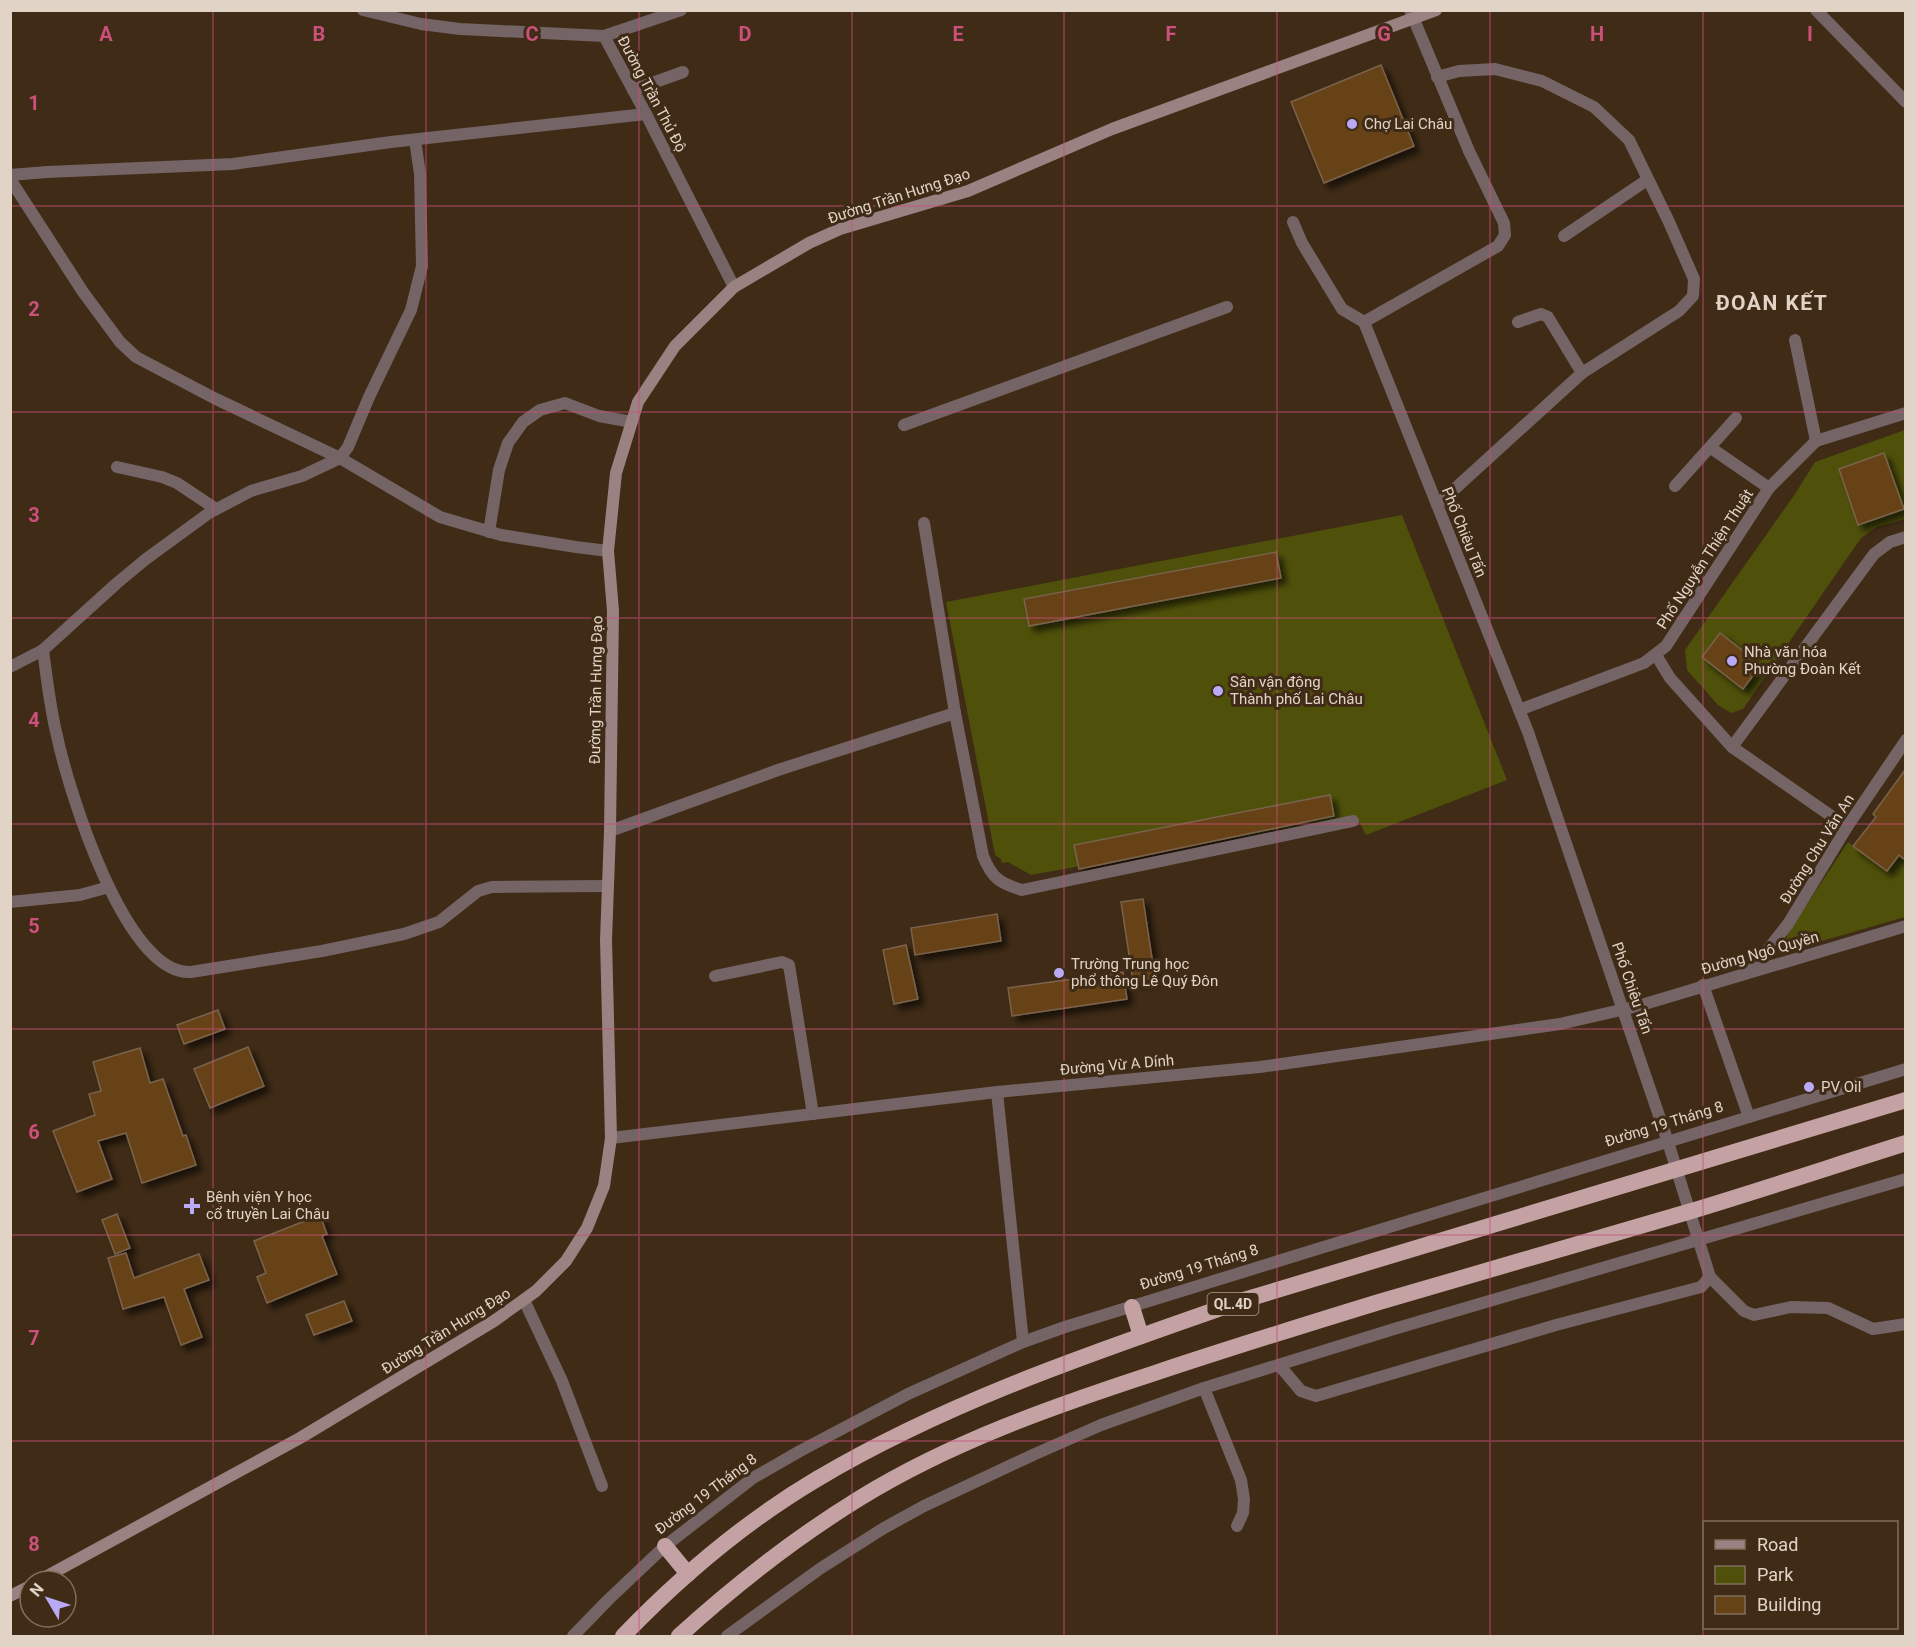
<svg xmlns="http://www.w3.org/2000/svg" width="1916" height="1647" viewBox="0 0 1916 1647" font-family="Roboto,sans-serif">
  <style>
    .green { fill: #4f510a }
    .building { fill: #664217; stroke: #7a634c; stroke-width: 1.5; filter: url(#shadow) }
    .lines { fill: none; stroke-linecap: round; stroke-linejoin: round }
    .minor { stroke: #746465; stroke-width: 12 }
    .tertiary { stroke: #746465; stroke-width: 12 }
    .secondary { stroke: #9a8182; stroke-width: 12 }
    .trunk { stroke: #c4a2a3; stroke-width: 16 }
    .grid { fill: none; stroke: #cb507b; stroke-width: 1.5; stroke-opacity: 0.55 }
    .poi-dot { fill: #baaaf6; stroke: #3f2b16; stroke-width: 2 }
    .labels { text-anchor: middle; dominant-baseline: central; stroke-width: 6; stroke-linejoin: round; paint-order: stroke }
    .shield { fill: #3f2b16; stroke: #b0a192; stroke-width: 1.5 }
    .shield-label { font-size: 14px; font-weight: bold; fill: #e1d4c7 }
    .street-label { font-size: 15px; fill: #e1d4c7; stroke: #3f2b16 }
    .poi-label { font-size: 15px; fill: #e1d4c7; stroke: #3f2b16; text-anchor: start }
    .district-label { font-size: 21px; font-weight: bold; letter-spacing: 1.5px; fill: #e1d4c7; stroke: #3f2b16 }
    .grid-label { font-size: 20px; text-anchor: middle; font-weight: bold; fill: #cb507b; stroke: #3f2b16; stroke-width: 6; stroke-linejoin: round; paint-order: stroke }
  </style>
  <defs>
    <filter id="shadow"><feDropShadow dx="5.5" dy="5.5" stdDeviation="3" flood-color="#0009"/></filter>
  </defs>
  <rect width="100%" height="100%" fill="#3f2b16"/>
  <g class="green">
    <polygon points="1905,430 1905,519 1877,527 1861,538 1743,709 1731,713 1718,705 1687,670 1685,650 1795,494 1815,462"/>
    <polygon points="1402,515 1507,780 1366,835 1356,816 1031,875 1008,862 1002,863 1001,859 995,855 946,602"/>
    <polygon points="1848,842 1887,870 1899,855 1905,860 1905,917 1794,949 1785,946 1784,942 1790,930"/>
  </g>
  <g class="building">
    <polygon points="1381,65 1414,146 1324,183 1291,102"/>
    <polygon points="1884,453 1904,509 1858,525 1839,469"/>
    <polygon points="1276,552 1281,578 1029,626 1024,599"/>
    <polygon points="1720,633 1761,665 1743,689 1702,657"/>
    <polygon points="1905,770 1905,860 1899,855 1887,871 1853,846 1876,817 1873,814"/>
    <polygon points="1330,795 1334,816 1079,869 1074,845"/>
    <polygon points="1143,899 1155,978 1133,981 1121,902"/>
    <polygon points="997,914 1001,941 915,955 911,928"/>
    <polygon points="906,945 918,999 894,1004 883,950"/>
    <polygon points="1123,972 1127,999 1012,1016 1008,988"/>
    <polygon points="218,1010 225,1029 184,1044 177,1025"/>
    <polygon points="248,1047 264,1086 210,1108 194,1069"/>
    <polygon points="140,1048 150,1083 163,1079 183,1136 186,1135 196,1165 142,1183 126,1133 98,1141 112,1179 77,1192 53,1131 95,1115 89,1094 101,1091 93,1062"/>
    <polygon points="117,1214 130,1248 115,1254 102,1220"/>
    <polygon points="320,1215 327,1234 322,1236 337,1274 267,1303 257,1277 266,1273 254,1241"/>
    <polygon points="126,1253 134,1278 199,1254 209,1280 184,1289 202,1337 181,1345 164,1297 123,1309 108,1258"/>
    <polygon points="344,1301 352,1321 314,1335 306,1315"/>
  </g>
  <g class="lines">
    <g class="minor">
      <polyline points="363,10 421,24 460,29 604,36 646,114 734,287"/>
      <polyline points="1816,10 1906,102"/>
      <polyline points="604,36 681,10"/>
      <polyline points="633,90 683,72"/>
      <polyline points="10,175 47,172 233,164 391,142 646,114"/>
      <polyline points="10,179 83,292 120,342 136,357 214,398 340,458 440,517 501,535 576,547 608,551"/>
      <polyline points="1293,222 1302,243 1342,309 1364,322"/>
      <polyline points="1564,236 1647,180"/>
      <polyline points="1518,322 1541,314 1548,317 1582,373"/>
      <polyline points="1795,340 1816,441"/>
      <polyline points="904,425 1227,307"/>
      <polyline points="1711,448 1769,488"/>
      <polyline points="117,467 162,477 177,483 216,509"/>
      <polyline points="1675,486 1736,418"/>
      <polyline points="1437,505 1582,373 1679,311 1693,296 1694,279 1669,222 1629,140 1594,107 1542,81 1495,69 1459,71 1437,77"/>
      <path d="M924,523L955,713L983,856C992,878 999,883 1022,890L1353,821"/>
      <polyline points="489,532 499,470 508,443 523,422 540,410 565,403 599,416 632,422"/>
      <path d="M43,650C47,679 50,708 57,736C68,788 125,976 191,972L322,951L404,934L439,922L478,891L492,887L607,886"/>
      <polyline points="1656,655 1670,678 1732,747 1847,827"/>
      <polyline points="10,667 43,650 117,583 146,559 209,513 251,491 302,476 340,458 348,447 369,397 411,310 422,266 420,174 415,140"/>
      <polyline points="1519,710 1644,663 1666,646 1769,488 1816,441 1906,413"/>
      <polyline points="1732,747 1874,554 1890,542 1906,537"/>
      <polyline points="610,831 778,770 955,713"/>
      <polyline points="10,902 80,895 109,887"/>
      <polyline points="1750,972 1788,924 1847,827 1906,740"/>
      <polyline points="715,976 782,962 789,965 813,1114"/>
      <polyline points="1703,985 1749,1117"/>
      <polyline points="997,1092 1023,1342"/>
      <polyline points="1710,1277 1744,1311 1754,1315 1791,1307 1828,1308 1873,1329 1906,1324"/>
      <polyline points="524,1300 562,1381 602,1486"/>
      <polyline points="1279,1365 1301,1391 1316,1396 1556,1325 1701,1287 1710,1277 1668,1142 1528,732 1364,322 1498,246 1505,235 1504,223 1469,151 1410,10"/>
      <polyline points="1204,1388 1241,1480 1244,1499 1243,1513 1237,1526"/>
    </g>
    <g class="tertiary">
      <polyline points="611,1138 997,1092 1260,1067 1560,1024 1638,1006 1906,926"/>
      <polyline points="573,1636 608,1600 665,1546 753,1478 800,1451 908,1394 1023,1342 1065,1327 1314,1250 1906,1069"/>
      <polyline points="727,1636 821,1568 884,1528 924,1506 1035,1454 1101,1425 1204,1388 1394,1329 1906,1179"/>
    </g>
    <g class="secondary">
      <polyline points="38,1581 300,1438 494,1321 536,1291 566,1261 587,1228 604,1186 611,1138 606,940 610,831 613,611 608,551 616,473 638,402 675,346 734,287 809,243 840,229 968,191 1112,129 1436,10"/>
      <polyline points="10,1596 30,1586"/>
    </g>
    <g class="trunk">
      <polyline points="1132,1307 1141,1336"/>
      <polyline points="665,1546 688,1574"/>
      <path d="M623,1636C680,1577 746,1521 817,1479C950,1400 1098,1351 1244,1300L1906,1100"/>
      <path d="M679,1636C735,1585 795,1538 860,1498C951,1442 1054,1406 1155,1373C1230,1348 1304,1325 1379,1302C1482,1271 1585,1243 1688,1212C1761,1190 1833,1166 1906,1143"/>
    </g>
  </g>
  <path class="grid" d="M213,10V1636M426,10V1636M639,10V1636M852,10V1636M1064,10V1636M1277,10V1636M1490,10V1636M1703,10V1636M10,206H1906M10,412H1906M10,618H1906M10,824H1906M10,1029H1906M10,1235H1906M10,1441H1906"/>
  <g class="poi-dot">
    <circle cx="1352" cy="124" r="6"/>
    <circle cx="1732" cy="661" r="6"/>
    <circle cx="1218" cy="691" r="6"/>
    <circle cx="1059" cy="973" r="6"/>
    <circle cx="1809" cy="1087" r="6"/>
    <path d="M189 1197h6v6h6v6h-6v6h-6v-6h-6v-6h6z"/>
  </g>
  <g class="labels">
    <rect class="shield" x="1207.5" y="1293" width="51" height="22" rx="4.5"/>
    <g class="shield-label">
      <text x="1233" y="1304">QL.4D</text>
    </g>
    <g class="street-label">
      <text transform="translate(652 94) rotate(62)">Đường Trần Thủ Độ</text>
      <text transform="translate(899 196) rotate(-18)">Đường Trần Hưng Đạo</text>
      <text transform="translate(1464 532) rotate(68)">Phố Chiêu Tấn</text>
      <text transform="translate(1705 559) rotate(-57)">Phố Nguyễn Thiện Thuật</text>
      <text transform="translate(596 690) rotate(-89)">Đường Trần Hưng Đạo</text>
      <text transform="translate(1817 849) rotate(-58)">Đường Chu Văn An</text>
      <text transform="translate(1760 953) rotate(-16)">Đường Ngô Quyền</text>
      <text transform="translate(1632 988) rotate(71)">Phố Chiêu Tấn</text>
      <text transform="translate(1117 1065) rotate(-5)">Đường Vừ A Dính</text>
      <text transform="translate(1664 1124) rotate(-17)">Đường 19 Tháng 8</text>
      <text transform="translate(1199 1267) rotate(-17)">Đường 19 Tháng 8</text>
      <text transform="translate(446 1331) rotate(-32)">Đường Trần Hưng Đạo</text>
      <text transform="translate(706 1494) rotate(-37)">Đường 19 Tháng 8</text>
    </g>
    <g class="poi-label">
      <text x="1364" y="124">Chợ Lai Châu</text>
      <text x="1744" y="652">Nhà văn hóa<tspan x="1744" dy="17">Phường Đoàn Kết</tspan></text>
      <text x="1230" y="682">Sân vận động<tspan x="1230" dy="17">Thành phố Lai Châu</tspan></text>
      <text x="1071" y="964">Trường Trung học<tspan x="1071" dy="17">phổ thông Lê Quý Đôn</tspan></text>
      <text x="1821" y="1087">PV Oil</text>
      <text x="206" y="1197">Bệnh viện Y học<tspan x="206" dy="17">cổ truyền Lai Châu</tspan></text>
    </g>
    <g class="district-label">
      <text x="1772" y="303">ĐOÀN KẾT</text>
    </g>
  </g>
  <g class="grid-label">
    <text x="106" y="41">A</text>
    <text x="319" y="41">B</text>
    <text x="532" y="41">C</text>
    <text x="745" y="41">D</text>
    <text x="958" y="41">E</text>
    <text x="1171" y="41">F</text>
    <text x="1384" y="41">G</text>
    <text x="1597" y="41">H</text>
    <text x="1810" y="41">I</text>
    <text x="34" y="110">1</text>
    <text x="34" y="316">2</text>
    <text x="34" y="522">3</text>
    <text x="34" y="727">4</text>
    <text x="34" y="933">5</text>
    <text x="34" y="1139">6</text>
    <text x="34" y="1345">7</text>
    <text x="34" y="1551">8</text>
  </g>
  <rect width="1916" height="1647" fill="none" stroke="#e1d4c7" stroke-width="24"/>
  <rect x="1703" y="1521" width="195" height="108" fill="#3f2b16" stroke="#806f5d" stroke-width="1.5"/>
  <rect x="1715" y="1540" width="30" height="9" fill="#9a8182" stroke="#806f5d" stroke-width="1.5"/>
  <text x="1757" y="1551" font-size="18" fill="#e1d4c7">Road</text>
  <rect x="1715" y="1566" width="30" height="18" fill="#4f510a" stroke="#806f5d" stroke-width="1.5"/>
  <text x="1757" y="1581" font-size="18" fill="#e1d4c7">Park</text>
  <rect x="1715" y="1596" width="30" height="18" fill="#664217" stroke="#806f5d" stroke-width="1.5"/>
  <text x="1757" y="1611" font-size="18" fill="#e1d4c7">Building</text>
  <g transform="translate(48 1599) rotate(309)"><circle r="28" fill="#3f2b16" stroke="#806f5d" stroke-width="1.5"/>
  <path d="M0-4.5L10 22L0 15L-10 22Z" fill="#baaaf6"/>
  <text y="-9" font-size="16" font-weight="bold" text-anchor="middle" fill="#e1d4c7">N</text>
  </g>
</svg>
